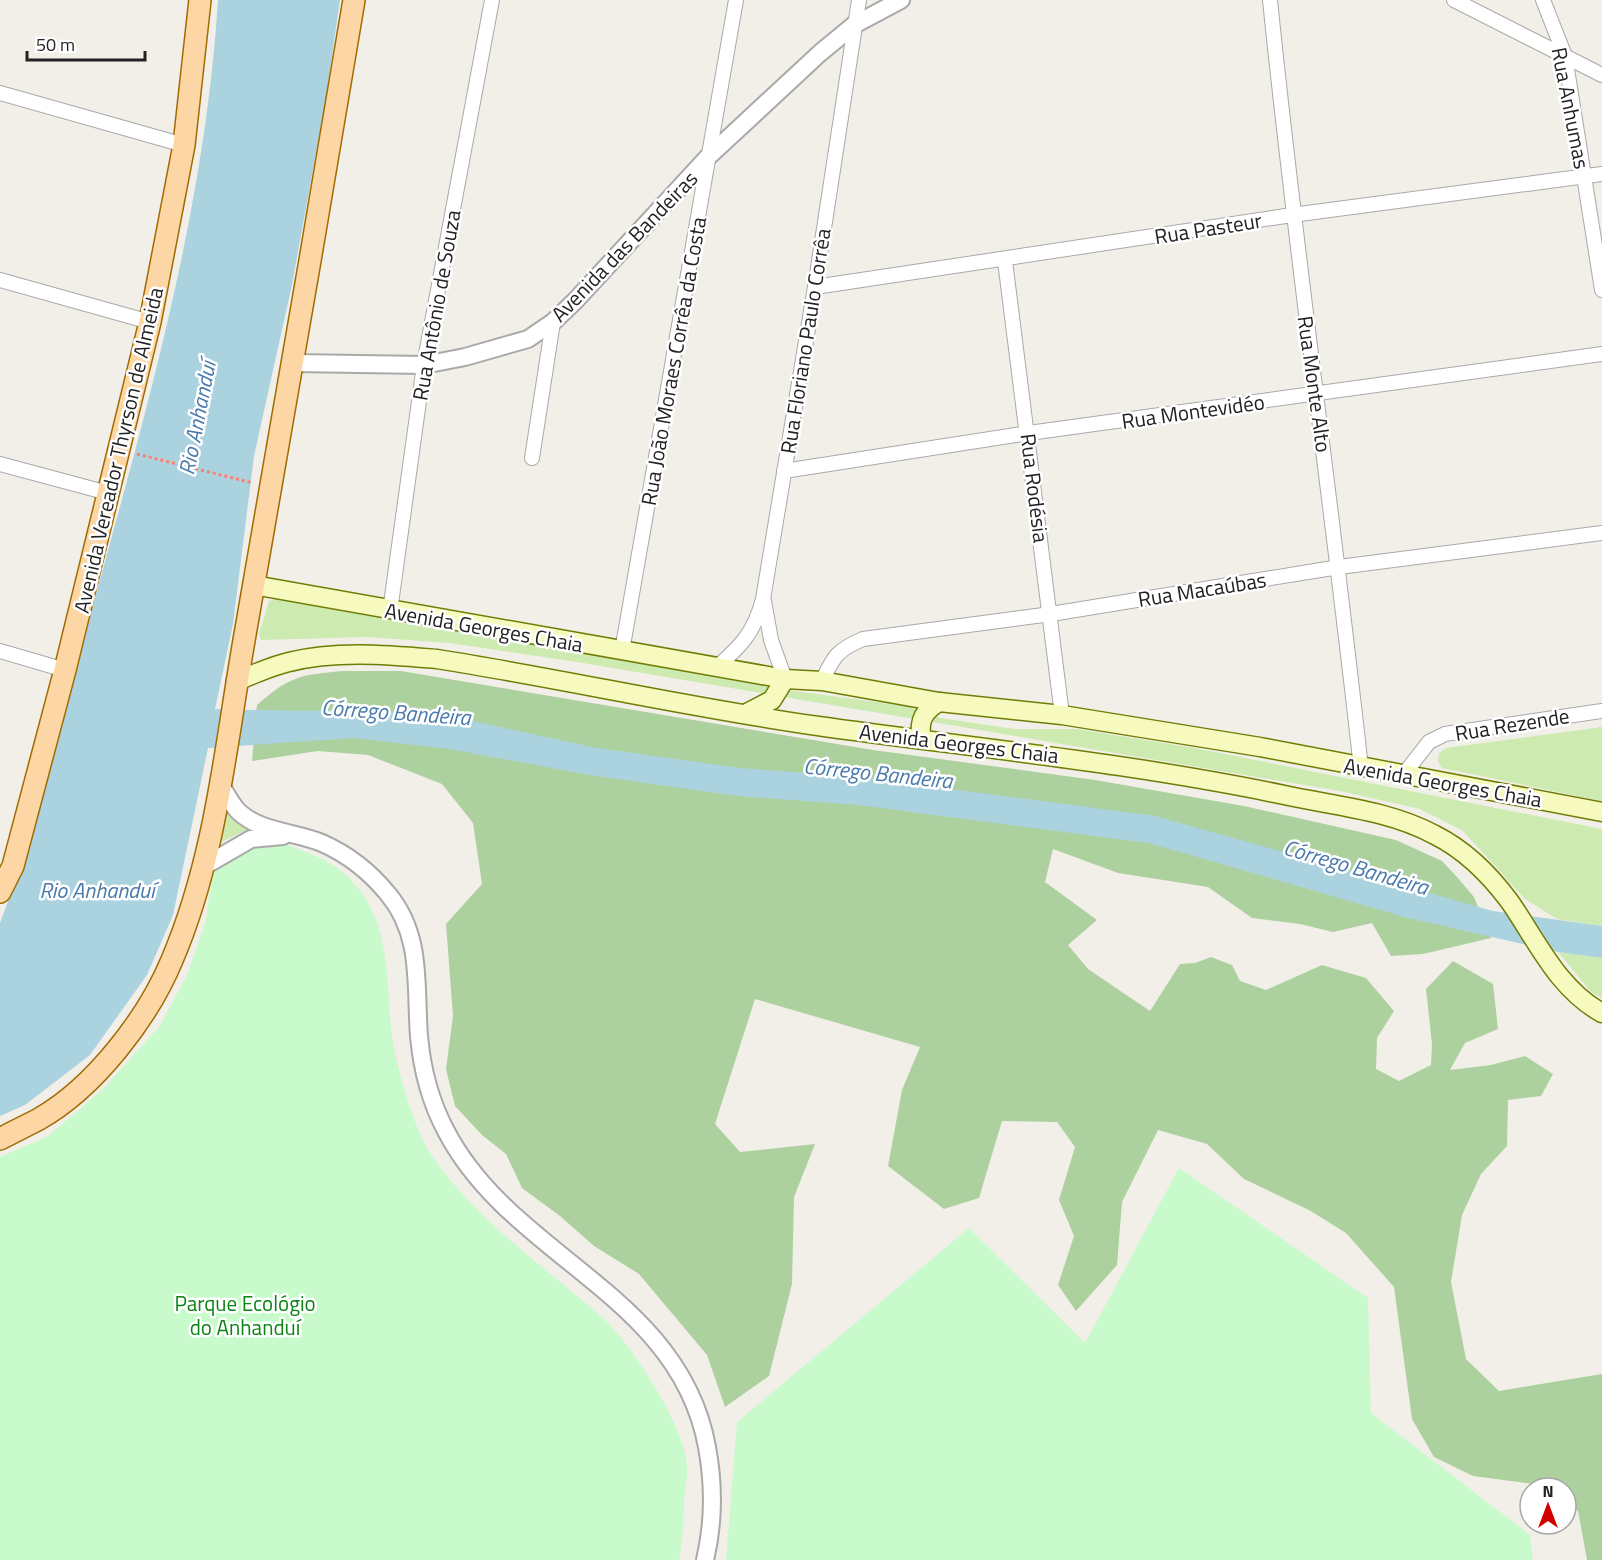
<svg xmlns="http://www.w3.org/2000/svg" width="1602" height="1560" viewBox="0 0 1602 1560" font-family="'Titillium Web',sans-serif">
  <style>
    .grass { fill: #cdebb0 }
    .forest { fill: #add19e }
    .park { fill: #c8facc }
    .water { fill: #aad3df }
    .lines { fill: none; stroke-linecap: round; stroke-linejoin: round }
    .minor-casing { stroke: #a9a9a9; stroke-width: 16 }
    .tertiary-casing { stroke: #a9a9a9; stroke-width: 20 }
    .secondary-casing { stroke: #707d05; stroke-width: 21 }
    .primary-casing { stroke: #a06b00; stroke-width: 24 }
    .path { stroke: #fa8072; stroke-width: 3; stroke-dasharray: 3 3; stroke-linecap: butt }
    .minor { stroke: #fff; stroke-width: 14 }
    .tertiary { stroke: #fff; stroke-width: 16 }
    .secondary { stroke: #f7fabf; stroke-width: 18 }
    .primary { stroke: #fcd6a4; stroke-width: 21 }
    .labels { text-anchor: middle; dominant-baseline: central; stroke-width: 5; stroke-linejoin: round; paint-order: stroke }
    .street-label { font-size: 21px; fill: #222; stroke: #fff }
    .park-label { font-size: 21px; fill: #0c8416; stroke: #fff }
    .water-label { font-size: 22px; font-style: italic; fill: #4a7aab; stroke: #fff }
  </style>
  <rect width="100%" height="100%" fill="#f2efe9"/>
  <g class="grass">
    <polygon points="275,599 577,650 794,691 906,706 940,718 1014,729 1077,729 1200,749 1602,829 1602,926 1557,919 1525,899 1463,831 1420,809 1340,791 577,662 450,643 368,637 261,640 259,634 269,601"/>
    <polygon points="1602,727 1602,801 1442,768 1438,761 1439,753 1446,748"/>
    <polygon points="226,805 253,827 217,844"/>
    <polygon points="1558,952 1602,958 1602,998 1591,992"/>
  </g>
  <path class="forest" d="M342,671H401L873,750L1095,780L1244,806L1396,840L1442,861L1457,877L1474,897L1491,938L1423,954L1391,956L1372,923L1333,932L1300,924L1252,918L1208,887L1118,873L1053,849L1045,882L1097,920L1068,945L1088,969L1150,1011L1180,964L1195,963L1211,957L1232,965L1240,981L1266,990L1322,965L1366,978L1394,1011L1377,1038L1376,1069L1399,1081L1431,1065L1432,1044L1426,989L1453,961L1493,984L1498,1029L1465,1043L1450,1070L1491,1065L1525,1056L1553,1074L1541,1096L1508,1100L1507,1146L1481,1174L1462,1215L1451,1282L1466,1359L1499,1391L1602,1374V1560H1587L1578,1511L1566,1504V1488H1541L1534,1484L1473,1476L1434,1457L1412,1419L1394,1287L1346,1233L1309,1210L1244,1179L1207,1144L1158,1130L1122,1202L1117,1265L1076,1311L1058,1285L1074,1236L1059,1200L1075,1147L1057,1122L1002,1121L979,1198L944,1209L888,1166L902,1090L920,1047L755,999L715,1124L740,1152L815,1144L794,1197L792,1284L769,1376L725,1407L707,1355L639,1274L594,1246L560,1216L522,1188L506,1154L482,1135L455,1106L446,1069L453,1016L446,924L482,884L473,823L442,784L368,755L318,751L252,761L257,705C290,676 300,675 342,671Z"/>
  <g class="park">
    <path d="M287,844C304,852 325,858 340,870C391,911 386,971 391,1028C394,1059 413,1127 430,1153C476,1221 543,1265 603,1318C631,1343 686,1428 687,1466C688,1476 685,1487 684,1497C683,1519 684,1538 679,1560H0V1157L48,1136L103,1089L159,1027L188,973L205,923L213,873L227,861L249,848Z"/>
    <polygon points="1179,1168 1368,1298 1371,1413 1530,1535 1533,1560 726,1560 737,1422 969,1228 1085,1343"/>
  </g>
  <path class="water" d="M218,0H340L326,97L292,285L254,456L233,624L215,709L307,711L357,709L454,717L597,748L740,768L860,777L1155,816L1493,911L1602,926V958L1558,952L1408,918L1149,843L858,805L738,796L589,775L450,749L354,738L208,748L173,915L147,975L90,1055L25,1105L0,1116V923L30,842C58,739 85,635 113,532C161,358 207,181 218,0Z"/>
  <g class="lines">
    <defs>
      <g id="minor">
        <path d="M1270,0C1296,257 1333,512 1361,768"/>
        <polyline points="1454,0 1602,75"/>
        <polyline points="1543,0 1565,56 1602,290"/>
        <polyline points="0,93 184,145"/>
        <polyline points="1005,261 1062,715"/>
        <polyline points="0,280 150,322"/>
        <polyline points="815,287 1292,215 1602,174"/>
        <polyline points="532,458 553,322"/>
        <polyline points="0,464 108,493"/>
        <polyline points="784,471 1029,433 1602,354"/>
        <polyline points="764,601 771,640 785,679"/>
        <polyline points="390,611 424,365 492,0"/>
        <polyline points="0,651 65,670"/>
        <polyline points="622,651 736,0"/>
        <path d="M717,667C743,644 754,632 763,599L815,287L859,0"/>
        <path d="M822,681C834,656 837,650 863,639L1051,614L1339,567L1602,533"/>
        <polyline points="1404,774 1429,742 1445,734 1602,711"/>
      </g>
      <g id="tertiary">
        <polyline points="294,363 424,365 465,357 528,339 553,322 575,301 708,157 820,53 854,25 901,0"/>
        <path d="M219,782C225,792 231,804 238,811C259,832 296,832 322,843C347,854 370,872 388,894C423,936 415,986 419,1036C422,1070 430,1101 446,1131C512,1258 679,1294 707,1447C714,1485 714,1522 705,1560"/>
        <polyline points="206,865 251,839 283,836"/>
      </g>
      <g id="secondary">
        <polyline points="254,585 785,679 822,681 939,702 1062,715 1260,747 1602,812"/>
        <path d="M236,681C253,675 271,666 289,662C336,650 389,655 437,659C564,679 690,708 818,726C975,748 1133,763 1289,796C1337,806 1391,811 1435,835C1465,850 1490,875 1510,902C1537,941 1558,989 1602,1013"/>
        <polyline points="745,714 772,700 785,679"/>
        <path d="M921,738C919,719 924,711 939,702"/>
      </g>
      <g id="primary">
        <polyline points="0,892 13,866 65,670 150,322 184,145 200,0"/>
        <path d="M0,1139C13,1132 26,1126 39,1119C94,1088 148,1018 172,960C217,855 226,740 246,629C283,419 319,210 354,0"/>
      </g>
    </defs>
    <use href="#minor" class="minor-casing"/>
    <use href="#tertiary" class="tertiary-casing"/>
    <use href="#secondary" class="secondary-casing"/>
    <use href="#primary" class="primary-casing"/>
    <polyline class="path" points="137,454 253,483"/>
    <use href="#minor" class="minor"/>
    <use href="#tertiary" class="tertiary"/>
    <use href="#secondary" class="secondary"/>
    <use href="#primary" class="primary"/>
  </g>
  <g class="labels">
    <g class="street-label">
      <text transform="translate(1571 108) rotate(79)">Rua Anhumas</text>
      <text transform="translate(1208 228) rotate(-9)">Rua Pasteur</text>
      <text transform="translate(624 246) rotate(-46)">Avenida das Bandeiras</text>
      <text transform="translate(436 305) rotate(-80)">Rua Antônio de Souza</text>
      <text transform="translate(805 341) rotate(-81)">Rua Floriano Paulo Corrêa</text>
      <text transform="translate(673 361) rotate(-80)">Rua João Moraes Corrêa da Costa</text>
      <text transform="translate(1315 384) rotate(82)">Rua Monte Alto</text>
      <text transform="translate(1193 411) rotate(-8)">Rua Montevidéo</text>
      <text transform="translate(118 450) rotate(-77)">Avenida Vereador Thyrson de Almeida</text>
      <text transform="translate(1035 488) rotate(83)">Rua Rodésia</text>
      <text transform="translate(1202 589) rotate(-9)">Rua Macaúbas</text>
      <text transform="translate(484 627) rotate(10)">Avenida Georges Chaia</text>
      <text transform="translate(1512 724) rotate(-9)">Rua Rezende</text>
      <text transform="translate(959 743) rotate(7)">Avenida Georges Chaia</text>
      <text transform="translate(1443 782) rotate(10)">Avenida Georges Chaia</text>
    </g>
    <g class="park-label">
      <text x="245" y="1303">Parque Ecológio<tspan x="245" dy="24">do Anhanduí</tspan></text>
    </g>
    <g class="water-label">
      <text transform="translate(197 418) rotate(-79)">Rio Anhanduí</text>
      <text transform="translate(396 712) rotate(4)">Córrego Bandeira</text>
      <text transform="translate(878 773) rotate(6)">Córrego Bandeira</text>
      <text transform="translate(1356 867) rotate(16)">Córrego Bandeira</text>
      <text x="97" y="890">Rio Anhanduí</text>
    </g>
  </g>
  <g transform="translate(1548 1506)"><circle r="28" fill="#ffffff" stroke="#a7a7a7" stroke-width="1.5"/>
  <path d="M0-4.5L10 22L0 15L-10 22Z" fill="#d40000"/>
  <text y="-9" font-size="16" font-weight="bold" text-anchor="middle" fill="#222222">N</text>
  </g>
  <path d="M27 51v9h118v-9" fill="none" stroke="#222222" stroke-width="3"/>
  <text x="36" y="51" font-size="18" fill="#222222" stroke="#ffffff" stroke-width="4.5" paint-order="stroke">50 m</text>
</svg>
